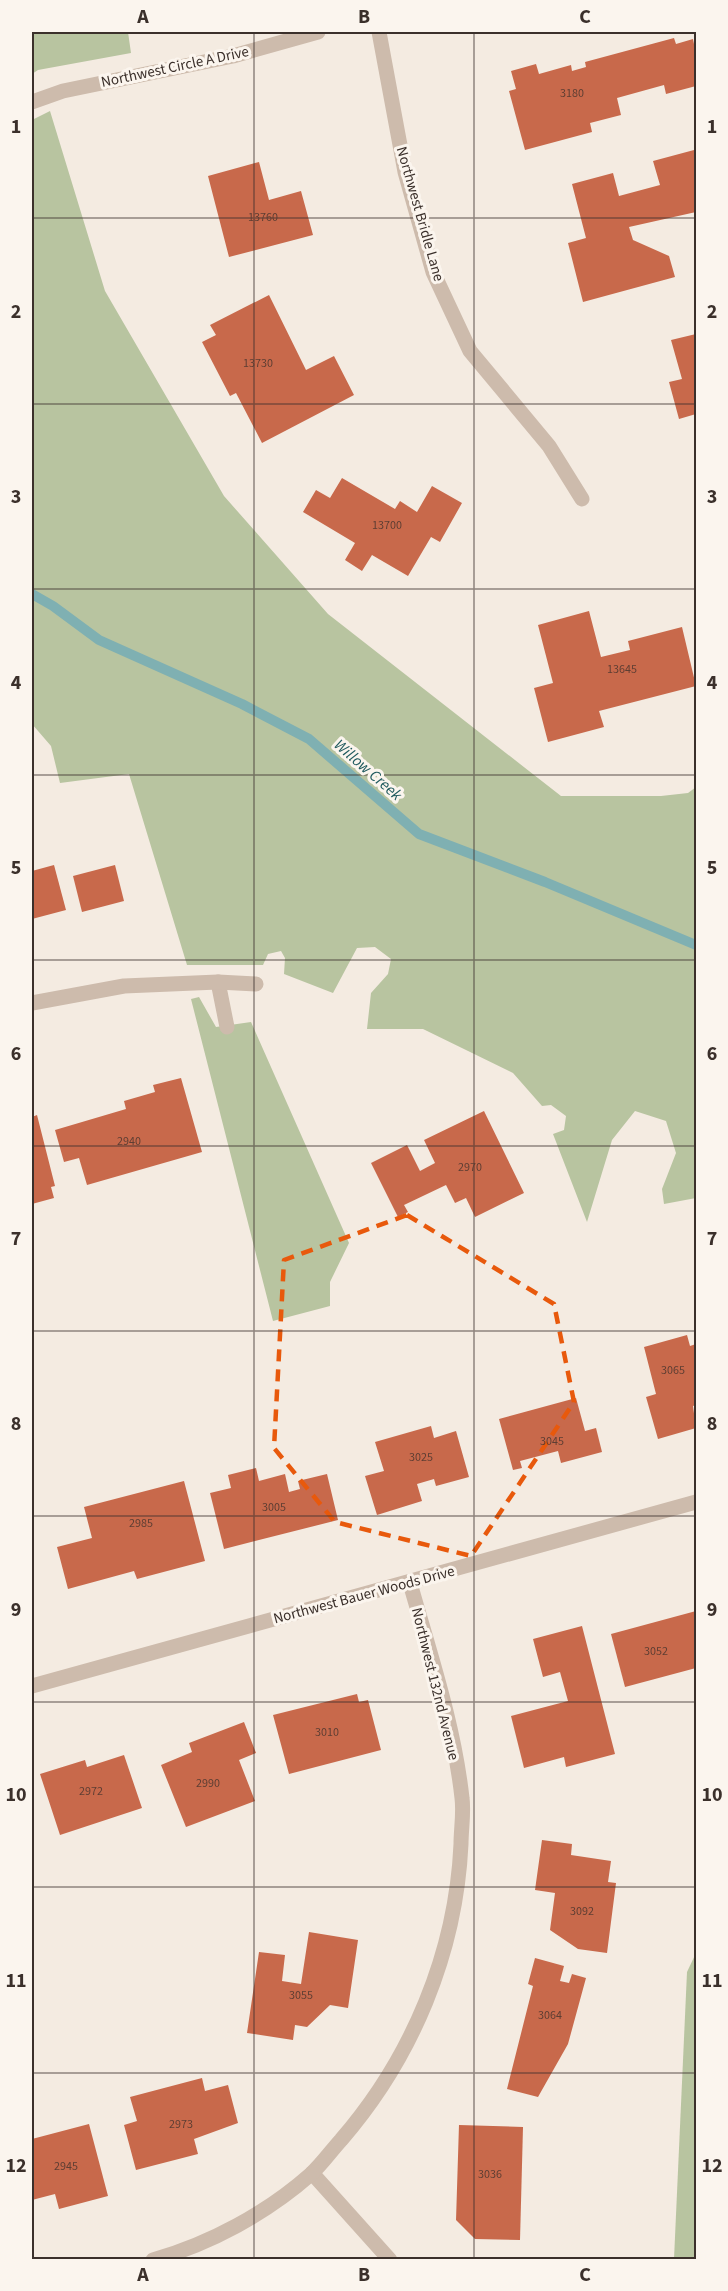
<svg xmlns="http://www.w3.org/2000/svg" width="728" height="2291" viewBox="0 0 728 2291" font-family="'Source Sans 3',sans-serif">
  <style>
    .green { fill: #b8c4a0 }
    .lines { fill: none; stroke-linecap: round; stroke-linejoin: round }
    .stream { stroke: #7fb0b2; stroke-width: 10 }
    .building { fill: #c8694b }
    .minor { stroke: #cdbbac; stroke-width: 15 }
    .marked { fill: none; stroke: #e8590c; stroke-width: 4.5; stroke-dasharray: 12 8; stroke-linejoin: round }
    .grid { fill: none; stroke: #3b302b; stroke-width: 1.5; stroke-opacity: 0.55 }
    .labels { text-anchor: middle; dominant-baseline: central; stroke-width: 6; stroke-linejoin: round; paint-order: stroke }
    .number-label { font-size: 12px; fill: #5e3e33 }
    .street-label { font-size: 15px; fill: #3b302b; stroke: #fbf5ee }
    .water-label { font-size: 16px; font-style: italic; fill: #1f5a5e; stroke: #fbf5ee }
    .neatline { fill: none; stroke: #3b302b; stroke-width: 2 }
    .grid-label { font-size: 20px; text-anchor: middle; font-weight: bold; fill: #3b302b }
  </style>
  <rect width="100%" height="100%" fill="#f4ebe1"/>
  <g class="green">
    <polygon points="32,32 128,32 131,53 38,70 32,74"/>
    <polygon points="50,111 105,291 224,496 328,614 561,796 661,796 688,793 696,787 696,1198 664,1204 662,1189 676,1153 666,1121 635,1111 612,1140 587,1222 553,1134 564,1130 566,1116 551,1105 542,1106 513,1073 423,1029 367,1029 371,993 388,974 391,959 375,947 357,948 333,993 284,974 285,958 281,951 268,954 263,965 187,965 129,774 60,783 51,746 32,724 32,120"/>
    <polygon points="199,997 216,1027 251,1022 349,1243 330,1282 330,1306 273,1321 191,999"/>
    <polygon points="696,1953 696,2259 674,2259 687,1972"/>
  </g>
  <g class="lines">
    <polyline class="stream" points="32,594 53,606 99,640 242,704 309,739 419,834 545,882 696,945"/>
  </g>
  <g class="building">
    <polygon points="674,38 676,44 693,39 696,54 696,86 666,94 664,85 617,98 621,115 590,123 592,132 525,150 509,91 516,89 511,71 536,64 539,74 571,65 572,71 586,67 585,62"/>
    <polygon points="694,150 696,159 696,212 629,227 633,240 669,256 675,277 583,302 568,243 586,238 572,184 613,173 619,196 660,185 653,161"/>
    <polygon points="259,162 269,200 301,191 313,235 229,257 208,176"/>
    <polygon points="269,295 306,370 334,356 354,395 262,443 236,393 230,396 202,342 216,335 210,325"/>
    <polygon points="696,334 696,414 679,419 669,382 682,379 671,340"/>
    <polygon points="342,478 395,509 400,501 417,512 432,486 462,503 440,542 431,537 408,576 372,555 362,571 345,560 355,543 303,512 316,490 330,498"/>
    <polygon points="589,611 601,657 630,650 628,641 682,627 696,686 599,711 604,727 548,742 534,688 553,683 538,625"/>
    <polygon points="54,865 66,910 32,919 32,871"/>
    <polygon points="115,865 124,901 82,912 73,876"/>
    <polygon points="181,1078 202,1152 87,1185 79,1158 64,1162 55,1130 126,1109 124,1101 155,1092 153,1085"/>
    <polygon points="484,1111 524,1193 475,1217 466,1198 455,1203 446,1185 404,1205 408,1212 398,1217 371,1163 407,1145 420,1171 435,1163 424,1140"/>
    <polygon points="37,1115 55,1186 51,1187 54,1198 32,1204 32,1117"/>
    <polygon points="687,1335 690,1346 696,1344 696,1405 693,1406 696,1428 658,1439 646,1397 656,1394 644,1347"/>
    <polygon points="576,1398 585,1431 596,1428 602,1452 561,1463 558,1451 520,1461 522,1468 513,1470 499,1419"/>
    <polygon points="431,1426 434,1438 456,1431 469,1477 436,1486 434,1479 417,1484 422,1501 377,1515 365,1476 384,1471 375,1442"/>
    <polygon points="256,1468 259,1481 285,1474 289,1492 300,1489 298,1481 327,1474 338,1520 224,1549 210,1493 231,1488 228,1475"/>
    <polygon points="184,1481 205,1561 137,1579 134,1571 68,1589 57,1547 92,1538 84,1507"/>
    <polygon points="696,1611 696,1668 625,1687 611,1634"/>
    <polygon points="582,1626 615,1754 566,1767 564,1757 524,1768 511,1716 568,1701 560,1672 543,1677 533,1639"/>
    <polygon points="357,1694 359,1702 368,1700 381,1750 289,1774 273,1715"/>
    <polygon points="244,1722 256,1753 239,1760 255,1801 186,1827 161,1765 192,1752 189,1743"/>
    <polygon points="124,1755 142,1808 60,1835 40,1774 85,1760 87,1767"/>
    <polygon points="542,1840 572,1844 571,1855 611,1861 608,1882 616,1883 607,1953 578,1949 550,1930 555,1893 535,1890"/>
    <polygon points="309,1932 358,1940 348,2008 330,2005 307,2027 295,2025 293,2040 247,2033 259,1952 285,1955 282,1981 301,1984"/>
    <polygon points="535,1958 564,1966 560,1981 569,1983 572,1974 586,1978 568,2044 538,2097 507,2089 533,1986 528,1984"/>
    <polygon points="202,2078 205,2091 228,2085 238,2123 194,2139 198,2154 136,2170 124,2125 137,2121 130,2097"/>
    <polygon points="89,2124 108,2196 59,2209 55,2194 32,2200 32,2139"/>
    <polygon points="459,2125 523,2127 520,2240 475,2239 456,2220"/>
  </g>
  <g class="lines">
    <g class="minor">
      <polyline points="379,32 405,172 433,272 470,351 549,446 582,499"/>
      <polyline points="32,102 63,91 233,56 318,32"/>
      <polyline points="218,982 227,1027"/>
      <polyline points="32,1003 124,986 218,982 256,984"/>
      <polyline points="32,1686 696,1502"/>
      <polyline points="312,2173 390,2260"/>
      <path d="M153,2260C210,2244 267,2213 311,2174C322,2164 331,2151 341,2140C412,2058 456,1953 461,1844C461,1829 464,1813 462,1798C454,1725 430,1654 410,1583"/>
    </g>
  </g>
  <path class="marked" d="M407,1215L554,1304L574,1402L471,1556L335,1522L274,1448L284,1260Z"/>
  <path class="grid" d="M254,32V2260M474,32V2260M32,218H696M32,404H696M32,589H696M32,775H696M32,960H696M32,1146H696M32,1331H696M32,1516H696M32,1702H696M32,1887H696M32,2073H696"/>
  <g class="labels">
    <g class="number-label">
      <text x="572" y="93">3180</text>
      <text x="263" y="217">13760</text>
      <text x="258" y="363">13730</text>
      <text x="387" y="525">13700</text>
      <text x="622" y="669">13645</text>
      <text x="129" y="1141">2940</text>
      <text x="470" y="1167">2970</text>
      <text x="673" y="1370">3065</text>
      <text x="552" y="1441">3045</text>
      <text x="421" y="1457">3025</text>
      <text x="274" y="1507">3005</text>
      <text x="141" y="1523">2985</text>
      <text x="656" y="1651">3052</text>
      <text x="327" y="1732">3010</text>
      <text x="208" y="1783">2990</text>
      <text x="91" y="1791">2972</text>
      <text x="582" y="1911">3092</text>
      <text x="301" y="1995">3055</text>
      <text x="550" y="2015">3064</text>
      <text x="181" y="2124">2973</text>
      <text x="66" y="2166">2945</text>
      <text x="490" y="2174">3036</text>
    </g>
    <g class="street-label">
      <text transform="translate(175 67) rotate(-12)">Northwest Circle A Drive</text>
      <text transform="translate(420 214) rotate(74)">Northwest Bridle Lane</text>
      <text transform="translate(364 1595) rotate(-15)">Northwest Bauer Woods Drive</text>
      <text transform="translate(435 1684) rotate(76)">Northwest 132nd Avenue</text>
    </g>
    <g class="water-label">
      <text transform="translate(368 770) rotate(41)">Willow Creek</text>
    </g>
  </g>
  <rect width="728" height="2291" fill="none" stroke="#fbf5ee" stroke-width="66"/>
  <rect x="33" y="33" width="662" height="2225" class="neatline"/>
  <g class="grid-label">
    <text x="143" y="23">A</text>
    <text x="364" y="23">B</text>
    <text x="585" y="23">C</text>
    <text x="16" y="133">1</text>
    <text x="712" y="133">1</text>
    <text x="16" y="318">2</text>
    <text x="712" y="318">2</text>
    <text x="16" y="503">3</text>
    <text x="712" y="503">3</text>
    <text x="16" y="689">4</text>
    <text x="712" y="689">4</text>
    <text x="16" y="874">5</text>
    <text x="712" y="874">5</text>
    <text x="16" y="1060">6</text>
    <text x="712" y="1060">6</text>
    <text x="16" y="1245">7</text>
    <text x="712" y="1245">7</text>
    <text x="16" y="1430">8</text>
    <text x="712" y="1430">8</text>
    <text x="16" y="1616">9</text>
    <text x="712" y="1616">9</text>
    <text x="16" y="1801">10</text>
    <text x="712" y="1801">10</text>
    <text x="16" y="1987">11</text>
    <text x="712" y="1987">11</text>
    <text x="16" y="2172">12</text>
    <text x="712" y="2172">12</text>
    <text x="143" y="2281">A</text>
    <text x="364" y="2281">B</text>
    <text x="585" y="2281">C</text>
  </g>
</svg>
